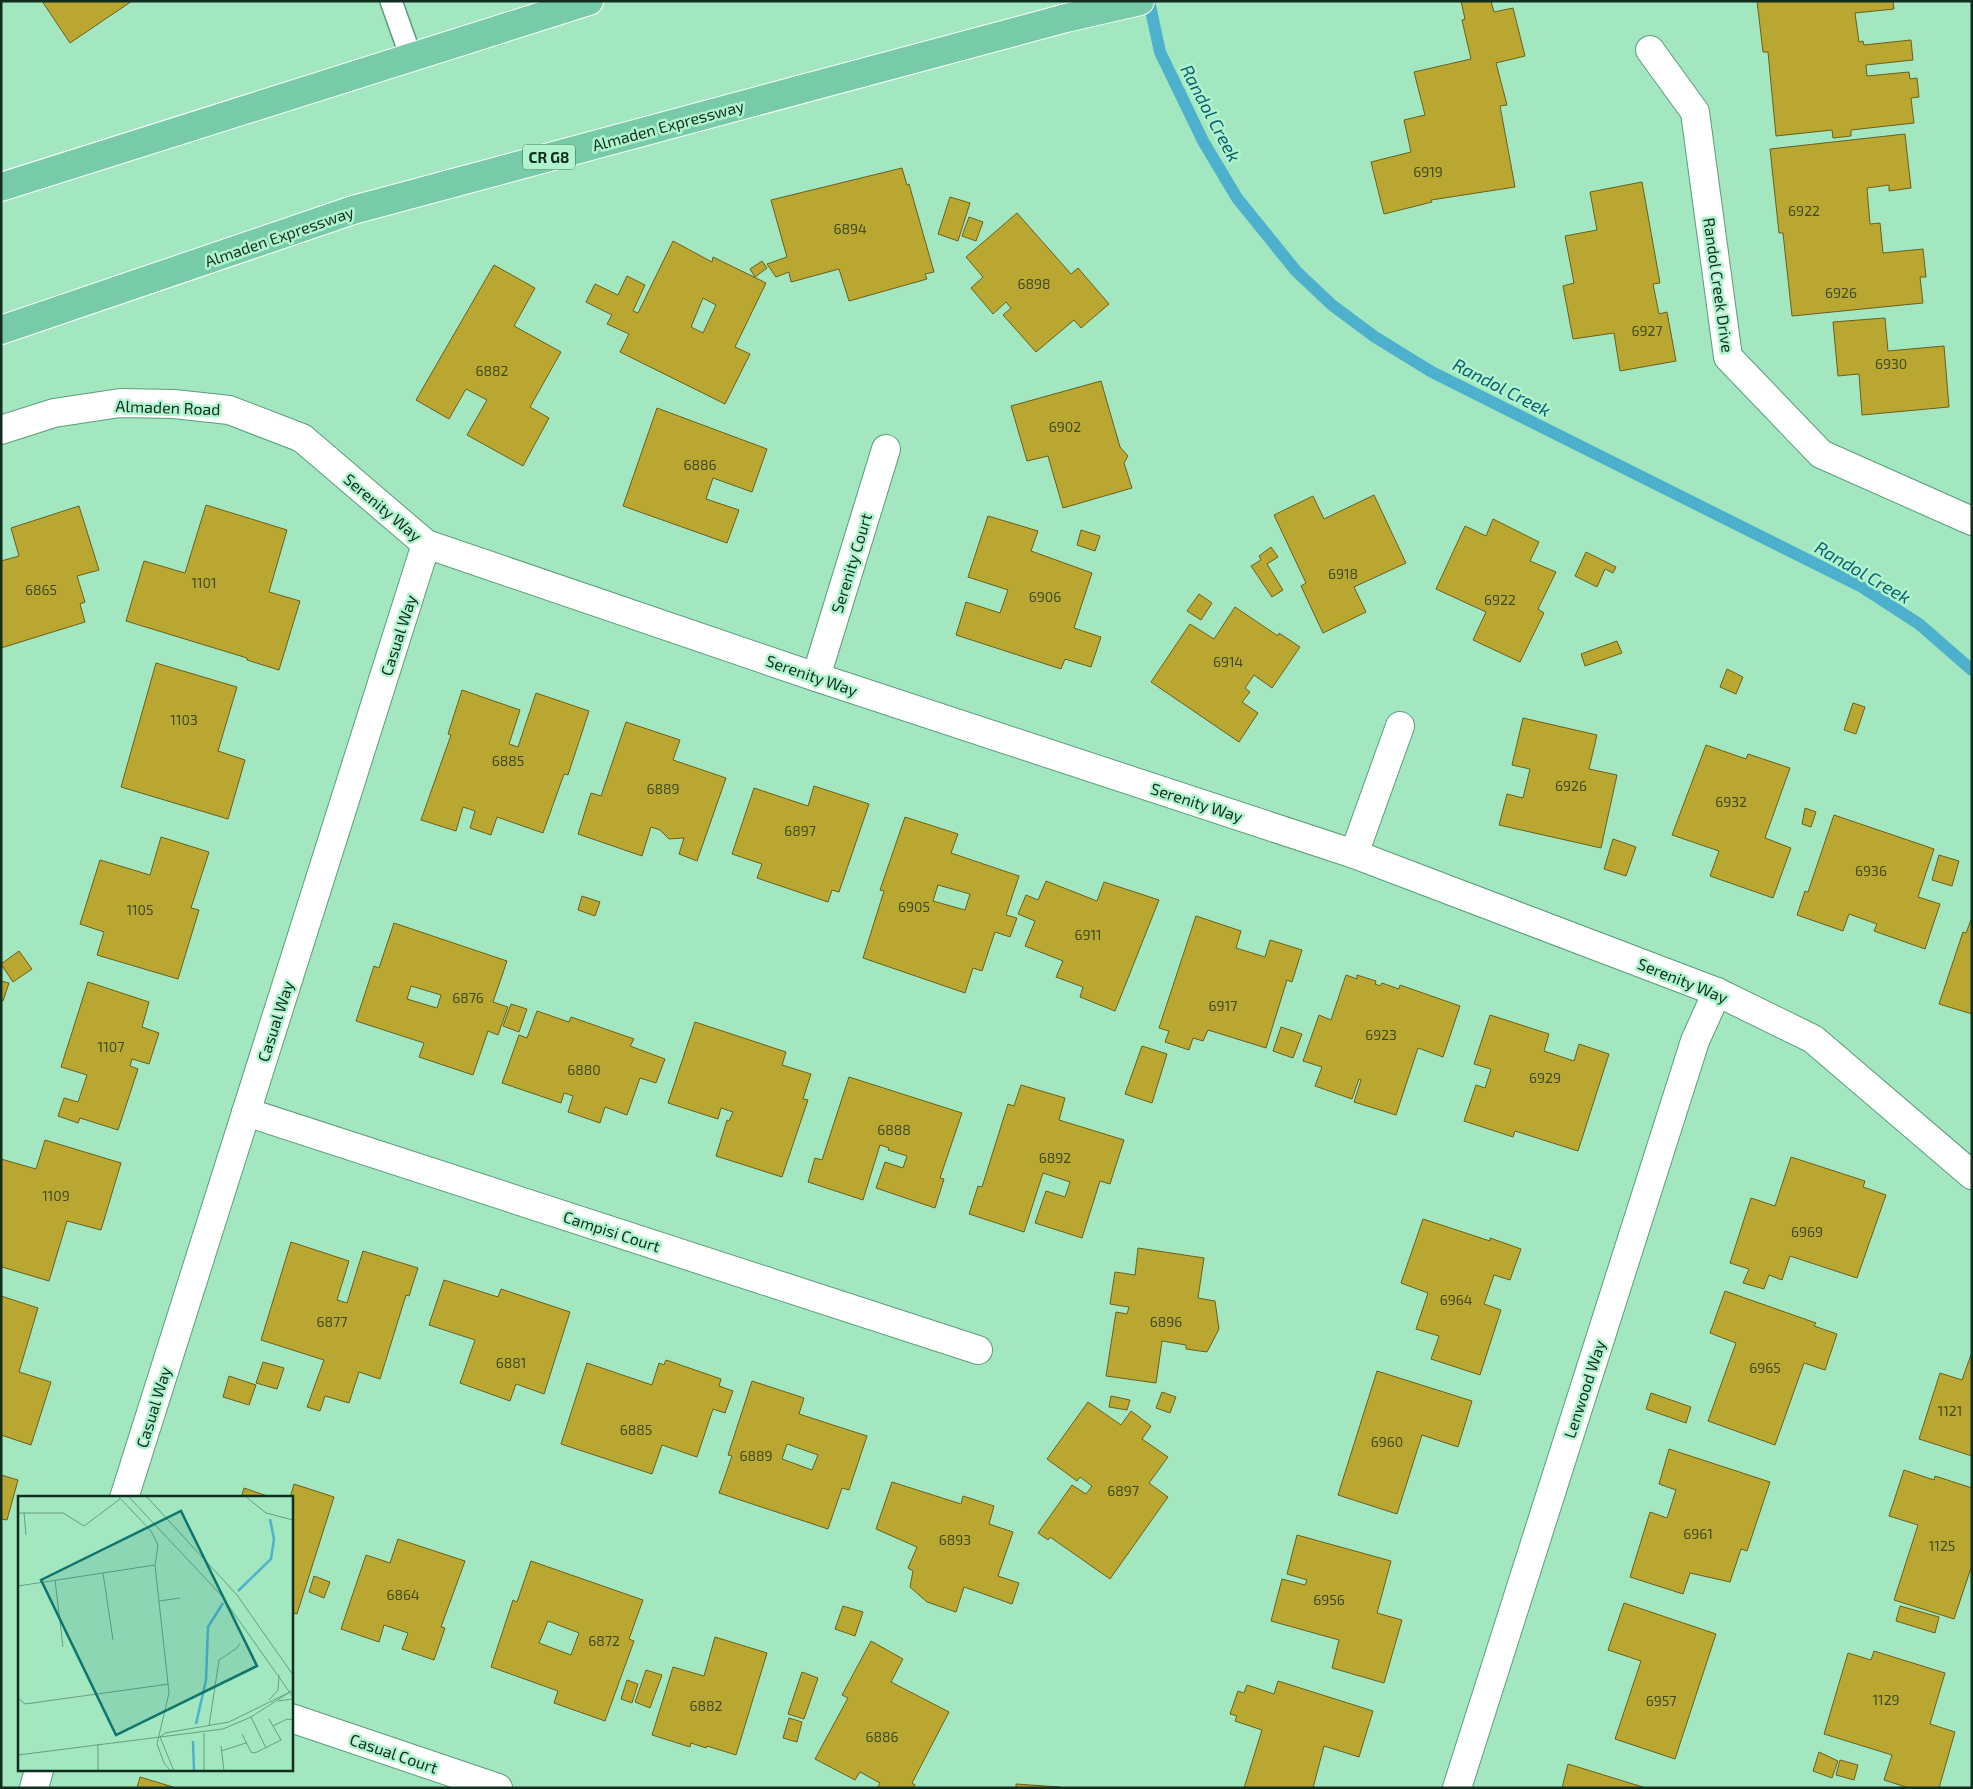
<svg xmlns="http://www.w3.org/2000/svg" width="1973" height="1789" viewBox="0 0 1973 1789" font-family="'Exo 2',sans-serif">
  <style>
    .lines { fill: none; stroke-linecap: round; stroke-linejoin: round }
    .stream { stroke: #4db0cc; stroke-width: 12 }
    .building { fill: #baa732; stroke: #6a5f1d; fill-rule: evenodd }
    .service-casing { stroke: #5b9d7a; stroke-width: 24 }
    .minor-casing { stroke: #5b9d7a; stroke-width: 30 }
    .primary-casing { stroke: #fff; stroke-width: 30 }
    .service { stroke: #fff; stroke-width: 21 }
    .minor { stroke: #fff; stroke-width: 28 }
    .primary { stroke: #77cba9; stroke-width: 28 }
    .labels { text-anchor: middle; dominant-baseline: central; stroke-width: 5; stroke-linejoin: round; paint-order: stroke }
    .number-label { font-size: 14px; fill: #3b4c24 }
    .shield { fill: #b0f4ce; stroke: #416954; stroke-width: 1 }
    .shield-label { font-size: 15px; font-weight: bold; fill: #112d1f }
    .street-label { font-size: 16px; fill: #112d1f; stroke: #b0f4ce }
    .water-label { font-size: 18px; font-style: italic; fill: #0a5f73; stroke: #b0f4ce }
    .inset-river { fill: none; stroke: #4db0cc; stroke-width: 2.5 }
    .inset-road { fill: none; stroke: #699d80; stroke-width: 1 }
    .view { fill: #0f766e; fill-opacity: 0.15; stroke: #0f766e; stroke-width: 2.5 }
    .inset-edge { fill: none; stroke: #112d1f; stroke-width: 2.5 }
  </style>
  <rect width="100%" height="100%" fill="#a3e7c1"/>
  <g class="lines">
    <polyline class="stream" points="1149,1 1160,52 1203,141 1237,198 1296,271 1332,305 1375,337 1432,372 1862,587 1919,624 1972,670"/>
  </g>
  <g class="building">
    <polygon points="42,1 132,1 70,43"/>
    <polygon points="1461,1 1491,1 1494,12 1513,8 1525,56 1496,63 1507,105 1500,106 1515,187 1431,200 1432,202 1384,214 1371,162 1411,152 1404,120 1425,115 1414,72 1471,59 1462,20 1465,19"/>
    <polygon points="1757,1 1893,1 1894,9 1855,13 1859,42 1863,41 1864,45 1911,40 1913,60 1866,65 1867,76 1909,72 1910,79 1917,78 1919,97 1911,98 1914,123 1851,130 1851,136 1833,138 1832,130 1776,136 1768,52 1763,52"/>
    <polygon points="1905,134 1911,188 1889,191 1889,185 1867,188 1870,224 1880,223 1883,253 1923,249 1926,277 1920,277 1923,303 1792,316 1783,233 1779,233 1770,149"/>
    <polygon points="902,168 907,185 909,184 934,272 925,274 927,279 849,301 839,269 791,282 789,272 776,277 767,264 787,257 771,200"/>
    <polygon points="1642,182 1660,283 1653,284 1659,314 1667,312 1676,361 1620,371 1614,333 1573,339 1563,286 1574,283 1565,236 1597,230 1590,192"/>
    <polygon points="950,197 970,203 958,241 938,234"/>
    <polygon points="1017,213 1071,274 1078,268 1109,304 1081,328 1074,320 1036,352 1003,315 1011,308 1006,302 993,314 971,288 983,277 966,257"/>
    <polygon points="969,217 983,222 976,241 962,236"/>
    <path d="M673,241L712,262L713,257L766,283L735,347L750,354L725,404L620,352L629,334L607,324L612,315L586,302L595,284L618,295L627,276L645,285L633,311L638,313ZM703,298L716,305L703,333L691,327Z"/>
    <polygon points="762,261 767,268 755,277 750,269"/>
    <polygon points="494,265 535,288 514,326 561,352 530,407 549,418 523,466 467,435 487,400 466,389 449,419 416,400"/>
    <polygon points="1885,318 1888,351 1944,346 1949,407 1862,415 1859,374 1838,376 1833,322"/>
    <polygon points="1101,381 1120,447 1128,456 1124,463 1132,488 1063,508 1048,456 1027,461 1011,406"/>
    <polygon points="657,408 767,449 752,492 713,478 706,499 739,510 727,543 623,506"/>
    <polygon points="1374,495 1406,563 1354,587 1366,612 1323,633 1301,586 1306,583 1274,515 1313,496 1324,519"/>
    <polygon points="206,505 287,530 269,592 300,601 279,670 247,660 247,658 126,621 144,561 185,573"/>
    <polygon points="79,506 99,570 77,576 85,602 80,604 85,622 1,648 1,561 19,556 11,528"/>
    <polygon points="988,516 1038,531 1031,551 1092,573 1074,628 1101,637 1091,667 1065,659 1061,669 956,635 966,602 1000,613 1008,590 968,577"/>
    <polygon points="1493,519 1539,542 1530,561 1556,572 1538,609 1544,613 1520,662 1473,640 1486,612 1436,589 1465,526 1486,536"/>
    <polygon points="1081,530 1100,536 1095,551 1077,545"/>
    <polygon points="1271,547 1278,557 1267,564 1283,590 1272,597 1251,566 1261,560 1259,556"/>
    <polygon points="1586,552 1616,567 1613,573 1605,569 1597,587 1575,576"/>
    <polygon points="1199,594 1212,603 1201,620 1187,611"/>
    <polygon points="1235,607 1278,636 1279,633 1300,647 1272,688 1254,675 1245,688 1250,692 1242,702 1258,713 1239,742 1151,682 1190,624 1214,639"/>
    <polygon points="1617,641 1622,653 1585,666 1581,654"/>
    <polygon points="156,663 237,687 218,751 245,760 228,819 121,787"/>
    <polygon points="1727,669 1743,677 1736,694 1720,687"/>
    <polygon points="462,690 520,710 509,744 518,747 536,693 589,711 568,775 564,774 543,833 497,817 491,835 470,828 475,811 463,807 456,831 421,820 451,735 448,734"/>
    <polygon points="1853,703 1865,707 1856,734 1844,730"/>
    <polygon points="1523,718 1597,735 1589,769 1617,775 1601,848 1499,825 1507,794 1523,798 1530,769 1512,765"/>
    <polygon points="626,722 680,740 673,760 726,778 697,861 679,854 684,838 669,839 660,830 651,827 642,856 578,834 591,793 601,796"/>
    <polygon points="1706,745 1746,759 1748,754 1790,768 1765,838 1791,848 1773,898 1710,876 1719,851 1672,835"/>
    <polygon points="814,786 869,804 839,892 832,890 828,902 757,878 762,864 732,854 754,788 808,806"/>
    <polygon points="1805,808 1816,812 1811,827 1802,824"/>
    <polygon points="1834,815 1934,849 1918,897 1940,904 1925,949 1874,931 1877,924 1849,914 1843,931 1797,915 1805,891 1808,892"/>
    <path d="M905,817L958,834L951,853L1019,876L1006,915L1017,918L1010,937L995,932L982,971L973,968L965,993L863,958L884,891L880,890ZM938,885L970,894L965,910L933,901Z"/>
    <polygon points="161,837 209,852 191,908 199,910 178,979 97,955 104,932 80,924 100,860 150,875"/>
    <polygon points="1613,839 1636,847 1626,876 1604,869"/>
    <polygon points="1939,855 1959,861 1952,886 1932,880"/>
    <polygon points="1046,881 1097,901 1104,882 1159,900 1115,1011 1080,997 1083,987 1056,977 1063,961 1025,946 1035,921 1018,914 1026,895 1038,900"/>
    <polygon points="582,896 600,902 595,916 578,910"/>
    <polygon points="1196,916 1241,931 1236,948 1265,957 1270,940 1302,950 1292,982 1287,980 1266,1048 1208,1030 1203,1041 1193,1038 1189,1050 1165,1042 1169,1031 1159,1028"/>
    <polygon points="1972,917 1972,1014 1939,1004 1963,932 1966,933"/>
    <path d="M394,923L507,961L493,1002L508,1007L498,1035L488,1031L473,1075L419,1057L424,1043L356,1021L374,966L379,968ZM411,986L441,995L437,1008L407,999Z"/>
    <polygon points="19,951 32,969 13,982 1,964"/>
    <polygon points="1346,975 1357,979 1357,975 1376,981 1375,984 1380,986 1382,983 1399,989 1400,985 1460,1006 1443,1057 1418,1048 1396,1115 1354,1102 1361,1080 1359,1079 1352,1099 1315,1086 1322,1067 1303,1061 1319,1015 1331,1020"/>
    <polygon points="1,981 9,983 3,1001 1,1000"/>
    <polygon points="88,982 149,1002 142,1027 159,1033 149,1064 132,1059 130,1066 138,1069 118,1130 80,1118 78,1123 58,1116 64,1098 78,1102 87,1075 61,1067"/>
    <polygon points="511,1004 527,1009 519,1032 503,1026"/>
    <polygon points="537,1011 569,1022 571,1017 634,1039 630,1046 665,1059 656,1083 640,1078 627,1115 605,1107 600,1123 568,1112 573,1096 564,1093 561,1103 502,1083 519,1035 527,1038"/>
    <polygon points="1490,1015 1549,1034 1544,1051 1574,1061 1579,1044 1609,1054 1578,1151 1515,1131 1513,1137 1464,1121 1476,1085 1485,1088 1491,1069 1474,1064"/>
    <polygon points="695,1022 786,1052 782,1065 811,1074 803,1099 808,1100 782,1177 716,1156 727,1120 729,1121 733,1112 721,1108 718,1119 668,1103"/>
    <polygon points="1281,1027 1302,1034 1293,1058 1273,1051"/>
    <polygon points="1142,1046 1167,1054 1152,1103 1125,1094"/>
    <polygon points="849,1077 962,1113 940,1178 944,1179 935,1208 876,1188 885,1162 903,1168 907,1156 888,1150 889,1148 880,1145 863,1200 808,1182 815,1158 822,1160"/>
    <polygon points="1021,1085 1065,1098 1059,1120 1124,1140 1110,1184 1100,1181 1082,1238 1035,1223 1046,1191 1065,1197 1070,1182 1043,1173 1024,1232 969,1214 978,1186 982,1187 1008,1104 1014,1106"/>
    <polygon points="45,1140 121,1163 101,1230 67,1221 49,1281 2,1267 1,1262 1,1159 36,1169"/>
    <polygon points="1791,1157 1865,1181 1863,1187 1886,1195 1857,1278 1790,1256 1782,1280 1769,1275 1764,1289 1743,1283 1749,1269 1730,1263 1751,1198 1775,1206"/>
    <polygon points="1423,1219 1490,1241 1490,1238 1521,1249 1510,1280 1494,1275 1484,1304 1501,1310 1480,1375 1431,1359 1439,1336 1416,1329 1428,1293 1401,1283"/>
    <polygon points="291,1242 349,1261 337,1300 347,1303 363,1251 418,1268 409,1296 406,1295 380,1379 359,1372 349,1403 325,1396 320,1411 307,1407 324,1360 261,1340"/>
    <polygon points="1138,1248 1204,1258 1198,1298 1215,1301 1219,1329 1207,1352 1186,1349 1186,1345 1162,1341 1156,1383 1106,1376 1116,1312 1127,1314 1129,1307 1110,1304 1115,1272 1135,1275"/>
    <polygon points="444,1280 498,1297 501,1289 570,1312 544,1394 516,1384 510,1401 460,1383 475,1340 429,1325"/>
    <polygon points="1725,1291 1816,1323 1814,1326 1837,1334 1825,1370 1804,1363 1775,1445 1708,1421 1736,1343 1710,1333"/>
    <polygon points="1,1296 38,1308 19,1372 51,1382 31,1445 1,1435"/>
    <polygon points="1972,1352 1972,1456 1919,1439 1940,1373 1962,1380"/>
    <polygon points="666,1360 721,1379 719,1386 733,1391 725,1413 713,1409 697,1457 662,1445 652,1474 561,1444 587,1363 652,1385 659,1363 664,1365"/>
    <polygon points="263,1362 284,1368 277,1389 256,1383"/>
    <polygon points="1377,1371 1472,1401 1458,1447 1422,1435 1397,1514 1338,1495"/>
    <polygon points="229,1376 256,1385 249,1405 223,1397"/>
    <path d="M752,1381L804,1398L799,1414L867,1436L849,1490L842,1488L828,1529L719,1493L732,1456L728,1455ZM787,1444L818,1455L812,1470L782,1459Z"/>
    <polygon points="1162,1392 1176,1397 1170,1413 1156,1408"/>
    <polygon points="1651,1393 1691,1407 1686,1423 1646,1409"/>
    <polygon points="1111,1396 1130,1400 1127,1410 1109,1407"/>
    <polygon points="1088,1402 1121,1425 1131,1411 1151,1426 1142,1439 1168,1457 1149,1483 1168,1497 1110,1579 1050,1537 1048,1540 1038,1533 1072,1485 1086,1494 1092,1486 1080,1477 1077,1481 1047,1459"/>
    <polygon points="1669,1449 1770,1482 1747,1551 1741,1549 1730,1582 1690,1573 1683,1594 1630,1577 1650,1512 1667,1518 1676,1490 1659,1484"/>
    <polygon points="1904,1470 1934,1480 1935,1476 1972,1488 1972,1565 1954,1619 1894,1600 1918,1525 1889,1516"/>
    <polygon points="1,1475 18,1480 7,1520 1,1519"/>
    <polygon points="892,1482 961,1504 963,1496 994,1506 989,1524 1013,1532 998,1576 1019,1583 1012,1604 964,1587 956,1612 927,1602 910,1587 913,1571 908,1568 917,1547 876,1529"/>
    <polygon points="294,1484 334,1497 297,1614 291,1612 290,1498"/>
    <polygon points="244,1488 273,1498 241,1498"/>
    <polygon points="1297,1535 1391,1561 1377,1613 1402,1620 1384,1683 1332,1668 1339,1640 1271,1621 1282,1579 1305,1585 1307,1580 1287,1574"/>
    <polygon points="398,1539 465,1561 441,1627 445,1628 434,1660 402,1649 408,1633 384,1625 379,1642 341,1629 366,1555 390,1563"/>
    <path d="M531,1561L643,1600L629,1639L634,1641L605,1721L554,1703L558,1691L491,1667L513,1600L517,1602ZM548,1621L579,1633L571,1655L539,1643Z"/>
    <polygon points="314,1576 330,1582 324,1598 309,1592"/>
    <polygon points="1624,1603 1716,1634 1675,1759 1615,1739 1641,1661 1608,1650"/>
    <polygon points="843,1606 863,1612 855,1636 835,1629"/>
    <polygon points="1900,1606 1939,1617 1935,1633 1896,1621"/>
    <polygon points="715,1637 767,1653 736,1755 707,1746 706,1748 691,1743 690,1747 652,1735 673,1667 704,1676"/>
    <polygon points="871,1641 903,1659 891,1682 949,1712 912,1783 915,1785 914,1788 877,1788 880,1783 860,1772 855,1780 815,1759 848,1698 842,1695"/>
    <polygon points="1874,1651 1945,1673 1930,1724 1955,1732 1939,1788 1909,1788 1884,1780 1892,1755 1824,1734 1848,1653 1871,1660"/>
    <polygon points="646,1670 662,1675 650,1708 635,1702"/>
    <polygon points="802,1672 818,1678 804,1719 788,1714"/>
    <polygon points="627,1680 638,1684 632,1703 621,1699"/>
    <polygon points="1278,1681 1373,1711 1359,1757 1324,1746 1313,1788 1244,1788 1262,1730 1235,1721 1237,1716 1230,1714 1238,1691 1244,1693 1247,1685 1274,1694"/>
    <polygon points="789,1718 802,1722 797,1742 783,1738"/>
    <polygon points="1819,1752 1838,1761 1832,1778 1813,1771"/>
    <polygon points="1840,1760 1858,1765 1854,1780 1836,1775"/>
    <polygon points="1568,1764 1646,1788 1562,1788"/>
    <polygon points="140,1777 173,1787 137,1788"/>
    <polygon points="1016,1784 1060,1787 1060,1788 1016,1788"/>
  </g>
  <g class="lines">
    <defs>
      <polyline id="service" points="391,1 411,57"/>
      <g id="minor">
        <polyline points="1650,50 1695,112 1728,357 1821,454 1972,521"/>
        <polyline points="1,430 54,413 120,403 174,404 229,410 302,438 426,544 816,677 1354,854 1717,992 1813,1039 1972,1175"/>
        <polyline points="816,677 886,449"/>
        <polyline points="1354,854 1400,726"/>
        <polyline points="246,1112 978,1350"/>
        <polyline points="124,1498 426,544"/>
        <polyline points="291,1718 498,1788"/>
        <polyline points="34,1788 39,1770"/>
        <polyline points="1457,1788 1695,1041 1717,992"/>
      </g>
      <g id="primary">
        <polyline points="1,187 589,1"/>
        <polyline points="1,330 353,210 1066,18 1140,1"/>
      </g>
    </defs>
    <use href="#service" class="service-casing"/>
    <use href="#minor" class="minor-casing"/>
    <use href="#primary" class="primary-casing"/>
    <use href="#service" class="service"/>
    <use href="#minor" class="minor"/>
    <use href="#primary" class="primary"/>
  </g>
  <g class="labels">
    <g class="number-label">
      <text x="1428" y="171">6919</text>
      <text x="1804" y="210">6922</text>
      <text x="850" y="228">6894</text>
      <text x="1034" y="283">6898</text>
      <text x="1841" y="292">6926</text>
      <text x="1647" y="330">6927</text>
      <text x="1891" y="363">6930</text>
      <text x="492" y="370">6882</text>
      <text x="1065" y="426">6902</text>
      <text x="700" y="464">6886</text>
      <text x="1343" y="573">6918</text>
      <text x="204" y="582">1101</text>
      <text x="41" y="589">6865</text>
      <text x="1045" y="596">6906</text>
      <text x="1500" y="599">6922</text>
      <text x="1228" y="661">6914</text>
      <text x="184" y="719">1103</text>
      <text x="508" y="760">6885</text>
      <text x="1571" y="785">6926</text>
      <text x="663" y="788">6889</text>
      <text x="1731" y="801">6932</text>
      <text x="800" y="830">6897</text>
      <text x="1871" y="870">6936</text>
      <text x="914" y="906">6905</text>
      <text x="140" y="909">1105</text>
      <text x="1088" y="934">6911</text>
      <text x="468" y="997">6876</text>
      <text x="1223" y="1005">6917</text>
      <text x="1381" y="1034">6923</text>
      <text x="111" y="1046">1107</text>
      <text x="584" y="1069">6880</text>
      <text x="1545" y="1077">6929</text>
      <text x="894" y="1129">6888</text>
      <text x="1055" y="1157">6892</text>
      <text x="56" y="1195">1109</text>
      <text x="1807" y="1231">6969</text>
      <text x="1456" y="1299">6964</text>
      <text x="332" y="1321">6877</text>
      <text x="1166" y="1321">6896</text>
      <text x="511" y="1362">6881</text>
      <text x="1765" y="1367">6965</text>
      <text x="1950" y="1410">1121</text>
      <text x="636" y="1429">6885</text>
      <text x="1387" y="1441">6960</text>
      <text x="756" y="1455">6889</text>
      <text x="1123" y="1490">6897</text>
      <text x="1698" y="1533">6961</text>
      <text x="955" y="1539">6893</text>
      <text x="1942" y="1545">1125</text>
      <text x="403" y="1594">6864</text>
      <text x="1329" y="1599">6956</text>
      <text x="604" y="1640">6872</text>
      <text x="1886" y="1699">1129</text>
      <text x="1661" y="1700">6957</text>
      <text x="706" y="1705">6882</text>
      <text x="882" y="1736">6886</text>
    </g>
    <rect class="shield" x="523" y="144.5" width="52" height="25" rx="4"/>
    <g class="shield-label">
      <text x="549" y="157">CR G8</text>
    </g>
    <g class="street-label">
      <text transform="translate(668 125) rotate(-15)">Almaden Expressway</text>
      <text transform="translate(279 236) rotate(-19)">Almaden Expressway</text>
      <text transform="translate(1719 285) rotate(82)">Randol Creek Drive</text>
      <text transform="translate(168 407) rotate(2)">Almaden Road</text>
      <text transform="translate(383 507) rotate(40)">Serenity Way</text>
      <text transform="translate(851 563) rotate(-73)">Serenity Court</text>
      <text transform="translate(398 635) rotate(-72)">Casual Way</text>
      <text transform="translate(812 675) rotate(19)">Serenity Way</text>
      <text transform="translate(1197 802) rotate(18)">Serenity Way</text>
      <text transform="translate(1683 980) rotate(22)">Serenity Way</text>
      <text transform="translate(275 1021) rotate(-72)">Casual Way</text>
      <text transform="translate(612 1231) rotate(18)">Campisi Court</text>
      <text transform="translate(1584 1389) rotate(-72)">Lenwood Way</text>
      <text transform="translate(153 1407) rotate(-73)">Casual Way</text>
      <text transform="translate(394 1753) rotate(19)">Casual Court</text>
    </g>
    <g class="water-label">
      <text transform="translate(1211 113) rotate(62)">Randol Creek</text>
      <text transform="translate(1502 387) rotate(27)">Randol Creek</text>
      <text transform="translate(1863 572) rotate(30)">Randol Creek</text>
    </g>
  </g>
  <g transform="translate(18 1496)">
    <rect width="275" height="275" fill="#a3e7c1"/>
    <path class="inset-river" d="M220,95L253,63L256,43L252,23M178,228L188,184L190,131L205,107M175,245L176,275"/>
    <path class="inset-road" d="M100,0L133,35L140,49L137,69L151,197L139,248L146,267L153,275M110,0L203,99L275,201M128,0L219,99L275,179M227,0L248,17L275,24M0,17H45L66,30L102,3M6,17L8,39M85,77L95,144M37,84L45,151M0,90L137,69M141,105L162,102M0,198L1,203L7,208L151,188M251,204L260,194L261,179M260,205L275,203M233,221L248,252M191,230L201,164L219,152L222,147M255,230L269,223L275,224M186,237V275M224,238L233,256L237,257L263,244L251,223M142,241L147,237L211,226L272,196M142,241L156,275M80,248V275M203,250L206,275M203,255L228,247M0,259L205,233L233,221L275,194"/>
    <path class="view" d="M163,15L239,170L98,239L23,84Z"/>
    <rect width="275" height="275" class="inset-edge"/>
  </g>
  <rect width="1973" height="1789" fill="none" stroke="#112d1f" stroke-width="5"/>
</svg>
